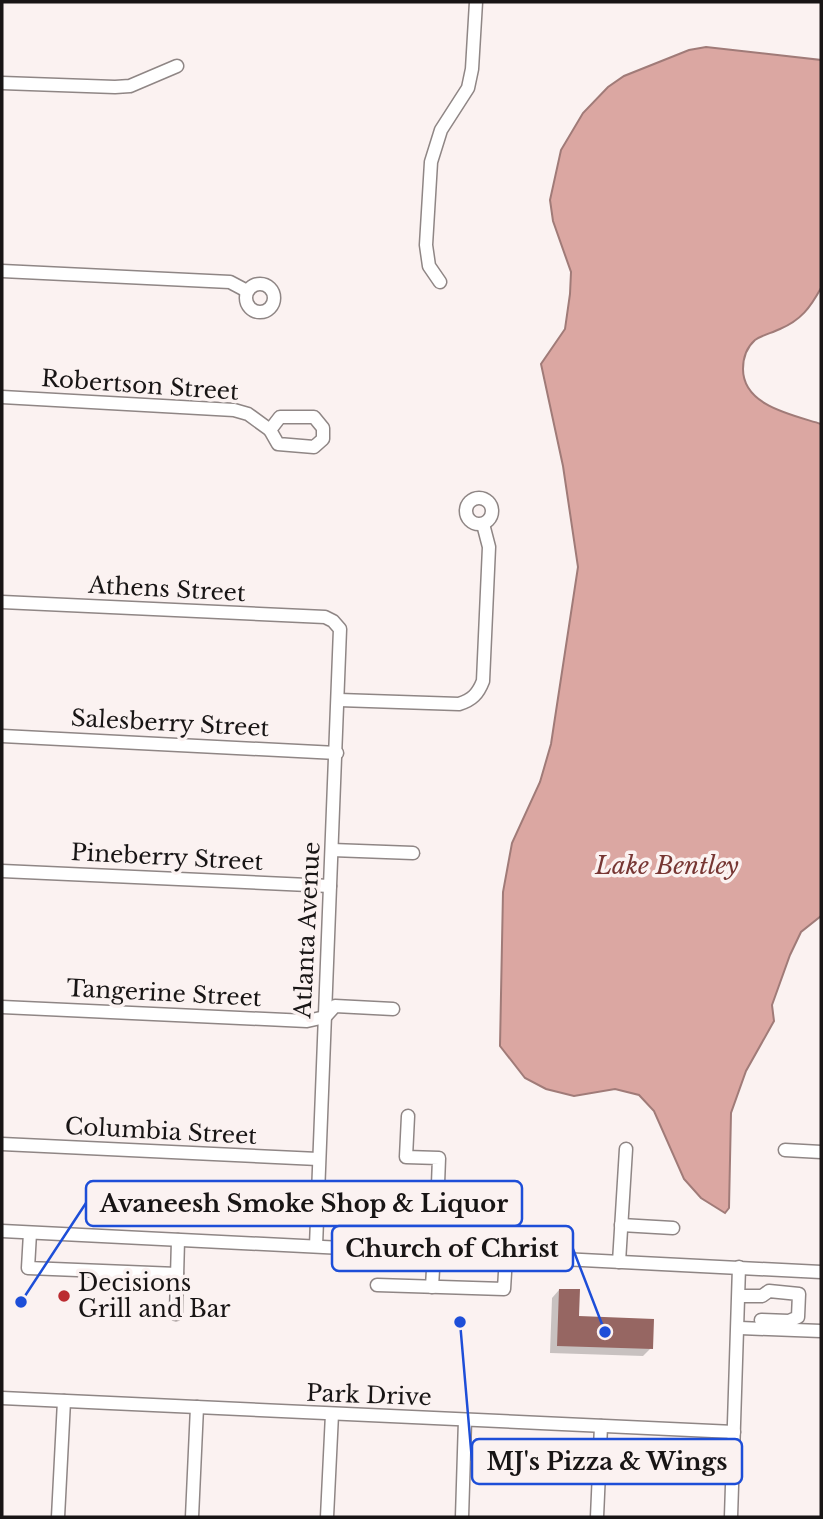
<svg xmlns="http://www.w3.org/2000/svg" width="823" height="1519" viewBox="0 0 823 1519" font-family="'Libre Baskerville',serif">
  <style>
    .water { fill: #dba7a2; stroke: #a07b78; stroke-width: 2 }
    .shadow { fill: #0003 }
    .building { fill: #966662 }
    .lines { fill: none; stroke-linecap: round; stroke-linejoin: round }
    .minor-casing { stroke: #8f8685; stroke-width: 15 }
    .minor { stroke: #fff; stroke-width: 12 }
    .poi-dot { fill: #bb2b30; stroke: #fbf2f1; stroke-width: 2.5 }
    .labels { text-anchor: middle; dominant-baseline: central; stroke-width: 7; stroke-linejoin: round; paint-order: stroke }
    .street-label { font-size: 23px; fill: #181515; stroke: #fbf2f1 }
    .poi-label { font-size: 23px; fill: #181515; stroke: #fbf2f1; text-anchor: start }
    .water-label { font-size: 24px; font-style: italic; fill: #773633; stroke: #fbf2f1 }
    .leader { fill: none; stroke: #1d4ed8; stroke-width: 2.5 }
    .callout-dot { fill: #1d4ed8; stroke: #fbf2f1; stroke-width: 2.5 }
    .callout { fill: #fbf2f1; stroke: #1d4ed8; stroke-width: 2.5 }
    .callout-label { font-size: 24px; text-anchor: middle; font-weight: bold; fill: #181515 }
  </style>
  <rect width="100%" height="100%" fill="#fbf2f1"/>
  <path class="water" d="M706,47L821,60V288C810,308 801,320 780,329C772,333 762,335 755,340C746,348 743,357 743,369C743,406 793,415 821,424V916L801,932L790,955L772,1005L774,1021L746,1071L731,1113L729,1208L725,1213L701,1198L684,1179L654,1111L639,1095L615,1089L574,1096L546,1089L525,1078L500,1046L503,892L512,843L540,782L551,744L578,567L563,466L541,364L565,329L570,294L571,272L553,221L550,200L561,150L583,113L608,87L624,76L689,50Z"/>
  <polygon class="shadow" points="559,1290 577,1318 651,1348 643,1356 550,1353 552,1298"/>
  <polygon class="building" points="559,1289 580,1289 579,1316 654,1319 653,1349 557,1346"/>
  <g class="lines">
    <defs>
      <g id="minor">
        <polyline points="2,83 115,87 130,86 177,66"/>
        <polyline points="2,271 230,282 247,291"/>
        <polyline points="440,282 429,266 426,245 431,162 441,130 468,88 472,69 476,2"/>
        <circle cx="260" cy="298" r="14"/>
        <polyline points="2,397 234,410 248,414 270,430"/>
        <polygon points="280,417 314,417 323,428 323,439 314,447 278,444 270,430"/>
        <circle cx="479" cy="511" r="13"/>
        <polyline points="2,602 325,617 333,621 340,629 316,1246"/>
        <path d="M339,700L459,704C472,700 478,694 483,681L489,547L483,524"/>
        <polyline points="2,736 337,753"/>
        <polyline points="332,850 413,853"/>
        <polyline points="2,871 330,886"/>
        <polyline points="2,1007 307,1021 325,1017 335,1006 393,1009"/>
        <polyline points="2,1144 318,1159"/>
        <polyline points="785,1150 821,1152"/>
        <polyline points="621,1225 673,1228"/>
        <polyline points="424,1226 519,1233 518,1257"/>
        <polyline points="2,1231 821,1272"/>
        <polyline points="30,1233 28,1268 177,1274"/>
        <polyline points="391,1250 393,1208 437,1210 439,1158 406,1157 408,1116"/>
        <polyline points="619,1262 626,1149"/>
        <polyline points="377,1285 504,1289 506,1256"/>
        <polyline points="432,1287 434,1252"/>
        <polyline points="740,1296 762,1296 769,1291 799,1294 798,1317 789,1321 761,1320"/>
        <polyline points="176,1314 178,1240"/>
        <polyline points="740,1328 821,1331"/>
        <polyline points="2,1398 734,1432"/>
        <polyline points="58,1517 64,1401"/>
        <polyline points="192,1517 197,1407"/>
        <polyline points="327,1517 332,1414"/>
        <polyline points="462,1517 465,1420"/>
        <polyline points="597,1517 601,1426"/>
        <polyline points="731,1517 739,1267"/>
      </g>
    </defs>
    <use href="#minor" class="minor-casing"/>
    <use href="#minor" class="minor"/>
  </g>
  <circle class="poi-dot" cx="64" cy="1296" r="7"/>
  <g class="labels">
    <g class="street-label">
      <text transform="translate(140 385) rotate(4)">Robertson Street</text>
      <text transform="translate(167 589) rotate(3)">Athens Street</text>
      <text transform="translate(170 723) rotate(3)">Salesberry Street</text>
      <text transform="translate(167 857) rotate(3)">Pineberry Street</text>
      <text transform="translate(307 930) rotate(-87)">Atlanta Avenue</text>
      <text transform="translate(164 993) rotate(3)">Tangerine Street</text>
      <text transform="translate(161 1131) rotate(3)">Columbia Street</text>
      <text transform="translate(369 1395) rotate(2)">Park Drive</text>
    </g>
    <g class="poi-label">
      <text x="78" y="1283">Decisions<tspan x="78" dy="26">Grill and Bar</tspan></text>
    </g>
    <g class="water-label">
      <text x="667" y="865">Lake Bentley</text>
    </g>
  </g>
  <path class="leader" d="M21 1302L86 1203M605 1332L573 1249M460 1322L472 1461"/>
  <g class="callout-dot">
    <circle cx="21" cy="1302" r="7"/>
    <circle cx="605" cy="1332" r="7"/>
    <circle cx="460" cy="1322" r="7"/>
  </g>
  <g class="callout">
    <rect x="86" y="1181" width="436" height="45" rx="7"/>
    <rect x="332" y="1226" width="241" height="45" rx="7"/>
    <rect x="472" y="1439" width="270" height="45" rx="7"/>
  </g>
  <g class="callout-label">
    <text x="304" y="1212">Avaneesh Smoke Shop &amp; Liquor</text>
    <text x="452" y="1257">Church of Christ</text>
    <text x="607" y="1470">MJ's Pizza &amp; Wings</text>
  </g>
  <rect width="823" height="1519" fill="none" stroke="#181515" stroke-width="7"/>
</svg>
